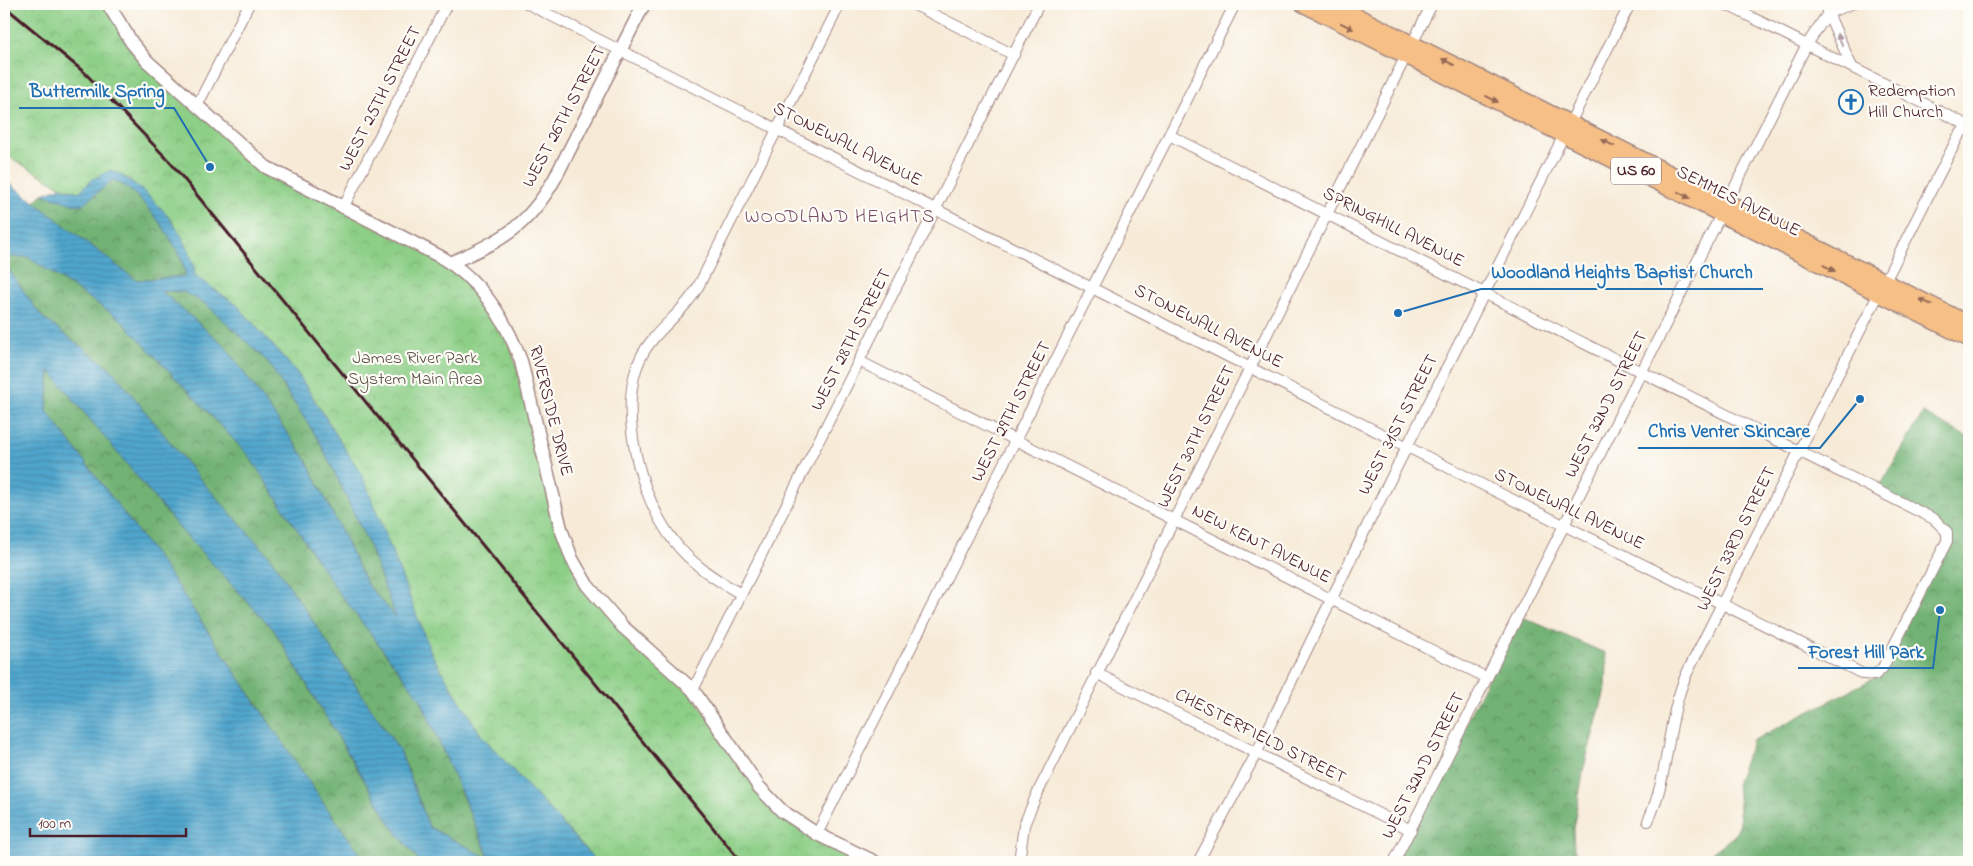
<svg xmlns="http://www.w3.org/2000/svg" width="1973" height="866" viewBox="0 0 1973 866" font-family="'Indie Flower',sans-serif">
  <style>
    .forest { fill: url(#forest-crowns); stroke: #5e6850 }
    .park { fill: url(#park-crowns); stroke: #6c7759 }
    .water { fill: url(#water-rules); stroke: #4d627c; fill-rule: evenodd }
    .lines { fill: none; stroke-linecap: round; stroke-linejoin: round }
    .minor-casing { stroke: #a08582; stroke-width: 12 }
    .tertiary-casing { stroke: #a08582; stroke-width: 15 }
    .primary-casing { stroke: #a08582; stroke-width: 18 }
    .minor { stroke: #fff; stroke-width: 10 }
    .tertiary { stroke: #fff; stroke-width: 12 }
    .primary { stroke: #f5bf86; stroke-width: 15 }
    .rail { stroke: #4a1f2b; stroke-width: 3 }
    .oneway { fill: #976754 }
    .oneway2 { fill: #ae9aa0 }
    .labels { text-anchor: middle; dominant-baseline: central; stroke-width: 4.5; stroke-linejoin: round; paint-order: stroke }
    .shield { fill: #fdfcf7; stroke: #806168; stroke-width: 1 }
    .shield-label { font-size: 16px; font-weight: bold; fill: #4a1f2b }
    .poi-label { font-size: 18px; fill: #4a1f2b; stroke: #fdfcf7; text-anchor: start }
    .street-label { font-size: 18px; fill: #4a1f2b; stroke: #fdfcf7 }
    .park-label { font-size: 18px; fill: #5e5447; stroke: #fdfcf7 }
    .neighbourhood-label { font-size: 19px; letter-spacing: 1px; fill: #794e67; stroke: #fdfcf7 }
    .leader { fill: none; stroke: #1f6fb2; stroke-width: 2 }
    .callout-dot { fill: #1f6fb2; stroke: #fdfcf7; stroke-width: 2 }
    .callout-label { font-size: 19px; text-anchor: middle; font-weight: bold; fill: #1f6fb2; stroke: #fdfcf7; stroke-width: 4.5; stroke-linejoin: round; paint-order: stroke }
  </style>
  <defs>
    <pattern id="forest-crowns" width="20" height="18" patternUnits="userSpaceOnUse" patternTransform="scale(1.25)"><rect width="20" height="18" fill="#72b274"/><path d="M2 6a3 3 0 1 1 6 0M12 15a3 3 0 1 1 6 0" fill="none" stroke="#60905f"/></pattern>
    <pattern id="park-crowns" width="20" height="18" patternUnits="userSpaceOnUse" patternTransform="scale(1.25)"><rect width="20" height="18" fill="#8dcf87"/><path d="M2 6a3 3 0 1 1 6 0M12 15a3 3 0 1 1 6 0" fill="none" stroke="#7bb175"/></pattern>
    <pattern id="water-rules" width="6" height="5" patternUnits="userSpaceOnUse" patternTransform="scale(1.25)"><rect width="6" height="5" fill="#50a6cd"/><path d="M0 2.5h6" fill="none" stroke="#4487a7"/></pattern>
  </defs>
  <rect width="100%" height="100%" fill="#fdfcf7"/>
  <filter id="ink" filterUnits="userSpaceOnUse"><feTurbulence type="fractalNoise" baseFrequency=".02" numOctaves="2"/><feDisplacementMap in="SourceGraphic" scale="10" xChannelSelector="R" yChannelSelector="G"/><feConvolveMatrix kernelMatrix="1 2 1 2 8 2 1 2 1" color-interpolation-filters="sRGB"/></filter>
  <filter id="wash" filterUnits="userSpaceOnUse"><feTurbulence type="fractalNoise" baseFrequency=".0096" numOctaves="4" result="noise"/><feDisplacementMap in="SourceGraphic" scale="20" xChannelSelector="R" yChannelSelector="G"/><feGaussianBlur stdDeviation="1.12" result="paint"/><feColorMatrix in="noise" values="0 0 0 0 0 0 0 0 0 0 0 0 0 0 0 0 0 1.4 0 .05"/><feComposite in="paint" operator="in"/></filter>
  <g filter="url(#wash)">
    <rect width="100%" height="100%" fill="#f7ebd8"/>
    <g class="forest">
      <path d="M113,180C138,187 185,250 185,276L136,280L34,202L43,194L58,198L93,196Z"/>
      <polygon points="4,257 28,257 120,319 249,456 337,590 420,698 490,860 429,827 401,753 270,557 199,478 112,370 42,317 4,263"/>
      <polygon points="160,290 183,292 206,304 266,360 320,442 367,541 397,618 367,584 306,459 224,345"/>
      <polygon points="50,371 181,530 274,630 393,828 420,862 366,862 324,804 168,572 47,411"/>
      <polygon points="1923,413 1969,438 1969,862 1700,862 1735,835 1740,824 1737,781 1752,741 1878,676 1945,544 1943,527 1878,490"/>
      <polygon points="1520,616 1605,653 1607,664 1606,687 1584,767 1573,829 1574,849 1582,862 1394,862"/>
    </g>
    <polygon class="park" points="4,4 108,4 121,28 258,160 441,257 501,316 578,572 673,670 773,803 875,862 597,862 481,735 432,655 363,477 298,374 237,305 195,276 194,265 129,178 93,179 79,192 61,187 4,154"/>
    <path class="water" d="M111,170C148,187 192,234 195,276L237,305L298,374L363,477L432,655L481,735L597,862H420L393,828L274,630L181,530L50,371L47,411L168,572L324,804L366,862H4V263L42,317L112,370L199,478L270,557L401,753L429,827L490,859L420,698L337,590L249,456L120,319L28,257H4V179L136,280L185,276C186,251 137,186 113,180L82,205L72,204L43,194L61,187L79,192L93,179ZM161,291L183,292L206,304L266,360L320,442L367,541L396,617L367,584L306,459L224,345Z"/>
  </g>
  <g filter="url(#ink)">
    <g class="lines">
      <defs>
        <g id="minor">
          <polyline points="528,4 1485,486 1863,674 1875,675 1882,669 1947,541 1947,532 1934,519 1169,135"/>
          <polyline points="913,4 1014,55"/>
          <polyline points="1725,4 1969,126"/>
          <polyline points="1824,4 1852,67"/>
          <polyline points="197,106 249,4"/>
          <polyline points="343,208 447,4"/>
          <polyline points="859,361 1487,678"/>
          <path d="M741,594C715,579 691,564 673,540C640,498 616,407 641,357C655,329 683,314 698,287L840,4"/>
          <polyline points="1096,673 1411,830"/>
          <polyline points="693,690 1039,4"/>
          <path d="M1648,821C1670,775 1666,720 1687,673L1958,137L1969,123"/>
          <polyline points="817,834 1235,4"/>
          <polyline points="1019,862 1024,825 1036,796 1432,4"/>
          <polyline points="1198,862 1256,754 1369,522 1630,4"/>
          <polyline points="1394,862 1806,46 1828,13 1851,4"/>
        </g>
        <g id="tertiary">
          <path d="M108,4L132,43L147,61L266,167L441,257C481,280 505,318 521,361L561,529L572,559L587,585L622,626L693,690L759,787L782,811L817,834L875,862"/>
          <path d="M450,263C500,241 526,229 554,180L644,4"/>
        </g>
        <g id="primary">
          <polyline points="1303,4 1969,339"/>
          <polyline points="1333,4 1969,324"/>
        </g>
      </defs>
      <use href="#minor" class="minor-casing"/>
      <use href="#tertiary" class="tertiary-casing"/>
      <use href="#primary" class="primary-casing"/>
      <use href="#minor" class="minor"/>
      <use href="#tertiary" class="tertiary"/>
      <use href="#primary" class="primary"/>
      <polyline class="rail" points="4,6 85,73 170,162 741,862"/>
    </g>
    <defs><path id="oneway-solid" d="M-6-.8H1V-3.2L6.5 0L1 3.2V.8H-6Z" transform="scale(1.25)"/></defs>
    <g class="oneway">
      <use href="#oneway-solid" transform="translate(1347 26) rotate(27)"/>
      <use href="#oneway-solid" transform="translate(1448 62) rotate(-153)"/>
      <use href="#oneway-solid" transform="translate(1492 99) rotate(27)"/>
      <use href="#oneway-solid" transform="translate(1608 143) rotate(-153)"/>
      <use href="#oneway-solid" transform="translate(1684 195) rotate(27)"/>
      <use href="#oneway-solid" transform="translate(1829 268) rotate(27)"/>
      <use href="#oneway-solid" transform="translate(1926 302) rotate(-154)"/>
    </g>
    <use class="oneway2" href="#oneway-solid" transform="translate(1840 40) rotate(-114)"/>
  </g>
  <defs>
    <symbol id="church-ring" viewBox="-11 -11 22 22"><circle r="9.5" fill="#fdfcf7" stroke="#1f6fb2" stroke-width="1.5"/><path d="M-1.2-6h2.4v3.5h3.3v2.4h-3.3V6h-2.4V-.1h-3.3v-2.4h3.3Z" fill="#1f6fb2"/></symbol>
  </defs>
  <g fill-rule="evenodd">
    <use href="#church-ring" x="1837" y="88" width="28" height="28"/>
  </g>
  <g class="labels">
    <rect class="shield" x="1611" y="157.5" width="50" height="27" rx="4"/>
    <g class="shield-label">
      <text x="1636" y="171">US 60</text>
    </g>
    <g class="poi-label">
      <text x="1868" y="92">Redemption<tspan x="1868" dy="21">Hill Church</tspan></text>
    </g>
    <g class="street-label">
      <text transform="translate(381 99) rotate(-63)">WEST 25TH STREET</text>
      <text transform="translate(565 117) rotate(-62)">WEST 26TH STREET</text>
      <text transform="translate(847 145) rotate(27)">STONEWALL AVENUE</text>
      <text transform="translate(1738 202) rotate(27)">SEMMES AVENUE</text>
      <text transform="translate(1393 228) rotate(27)">SPRINGHILL AVENUE</text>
      <text transform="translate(1208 327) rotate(27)">STONEWALL AVENUE</text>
      <text transform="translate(852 340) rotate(-63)">WEST 28TH STREET</text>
      <text transform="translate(1607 405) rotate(-63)">WEST 32ND STREET</text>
      <text transform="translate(550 411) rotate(76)">RIVERSIDE DRIVE</text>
      <text transform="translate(1012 412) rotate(-63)">WEST 29TH STREET</text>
      <text transform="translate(1399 425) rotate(-63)">WEST 31ST STREET</text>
      <text transform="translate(1197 437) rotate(-64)">WEST 30TH STREET</text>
      <text transform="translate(1569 510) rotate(26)">STONEWALL AVENUE</text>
      <text transform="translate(1737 539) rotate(-64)">WEST 33RD STREET</text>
      <text transform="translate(1261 545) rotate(27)">NEW KENT AVENUE</text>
      <text transform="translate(1260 737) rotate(27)">CHESTERFIELD STREET</text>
      <text transform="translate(1424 766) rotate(-63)">WEST 32ND STREET</text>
    </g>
    <g class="park-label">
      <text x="415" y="359">James River Park<tspan x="415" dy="21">System Main Area</tspan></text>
    </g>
    <g class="neighbourhood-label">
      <text x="840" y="217">WOODLAND HEIGHTS</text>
    </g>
  </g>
  <path class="leader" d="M210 167L174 108H19M1398 313L1481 289H1763M1860 399L1820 448H1638M1940 610L1933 668H1798"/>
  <g class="callout-dot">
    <circle cx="210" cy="167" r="5"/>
    <circle cx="1398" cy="313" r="5"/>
    <circle cx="1860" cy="399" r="5"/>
    <circle cx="1940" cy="610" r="5"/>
  </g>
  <g class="callout-label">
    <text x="97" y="97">Buttermilk Spring</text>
    <text x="1622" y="278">Woodland Heights Baptist Church</text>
    <text x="1729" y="437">Chris Venter Skincare</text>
    <text x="1866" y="658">Forest Hill Park</text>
  </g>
  <rect width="1973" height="866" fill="none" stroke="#fdfcf7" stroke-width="20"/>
  <path d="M30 828v8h156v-8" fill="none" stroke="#4a1f2b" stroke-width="2.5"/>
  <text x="38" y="828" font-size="15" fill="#4a1f2b" stroke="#fdfcf7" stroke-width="4" paint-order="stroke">100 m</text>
</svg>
